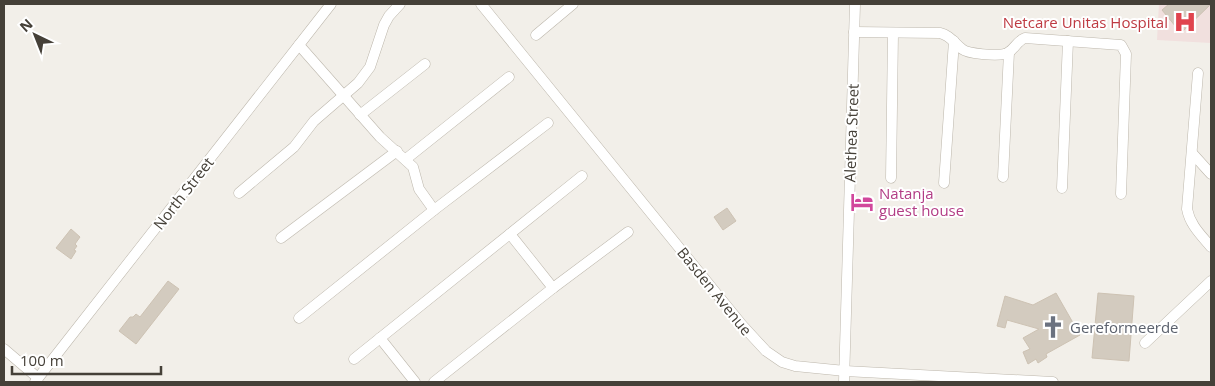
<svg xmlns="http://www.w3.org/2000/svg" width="1215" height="386" viewBox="0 0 1215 386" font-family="'Open Sans',sans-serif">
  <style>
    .medical { fill: #f1e0de }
    .building { fill: #d3cbbf; stroke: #cdc2b3 }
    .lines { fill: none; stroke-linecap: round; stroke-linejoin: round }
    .minor-casing { stroke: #bdb7ac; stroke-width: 11 }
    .minor { stroke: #fff; stroke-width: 10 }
    .labels { text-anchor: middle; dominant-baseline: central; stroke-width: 4; stroke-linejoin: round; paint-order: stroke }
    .health-label { font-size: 15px; fill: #be3a42; stroke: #fff; text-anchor: end }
    .street-label { font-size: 15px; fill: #454038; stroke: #fff }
    .hotel-label { font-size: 15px; fill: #b23c85; stroke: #fff; text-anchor: start }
    .worship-label { font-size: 15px; fill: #5b616d; stroke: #fff; text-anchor: start }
  </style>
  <rect width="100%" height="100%" fill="#f2efe9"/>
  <polygon class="medical" points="1159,4 1211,4 1211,43 1157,40"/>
  <g class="building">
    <polygon points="1169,4 1211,4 1181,33 1162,10"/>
    <polygon points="727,208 736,221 723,230 714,217"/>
    <polygon points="71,229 80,237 75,244 77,246 74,250 76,251 71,259 56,248"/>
    <polygon points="168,281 179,289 136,344 119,331 130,317 133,317 136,314 140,317"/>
    <polygon points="1056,293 1080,335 1046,354 1047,357 1038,363 1036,359 1028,364 1023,352 1030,349 1023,338 1039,329 1007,320 1005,328 997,326 1005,296 1033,305"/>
    <polygon points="1098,293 1134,296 1129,361 1092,358"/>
  </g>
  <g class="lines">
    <defs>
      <g id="minor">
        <polyline points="481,4 742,325 766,351 782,362 795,366 845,371 1053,382"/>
        <path d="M854,32L940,33C950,35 954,43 962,49C968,54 996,56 1004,54C1013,53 1016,41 1025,38L1121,45L1126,54L1121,194"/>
        <polyline points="536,35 573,4"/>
        <polyline points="299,45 380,137 413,167 419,189 434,210"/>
        <path d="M1198,73L1187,209C1190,225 1201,235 1211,247"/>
        <polyline points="360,115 425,64"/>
        <polyline points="1192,153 1211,174"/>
        <polyline points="406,159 509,77"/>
        <polyline points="1003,177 1009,52"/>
        <polyline points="891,178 893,33"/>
        <polyline points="944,183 954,41"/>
        <polyline points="1062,188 1068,41"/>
        <polyline points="239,193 294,147 314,121 358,83 370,67 384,25 389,16 400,4"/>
        <polyline points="510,234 553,288"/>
        <polyline points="281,238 397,151"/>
        <polyline points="299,318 434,210 548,123"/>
        <polyline points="380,338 415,382"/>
        <polyline points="1145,343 1211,281"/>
        <polyline points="4,349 38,378"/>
        <polyline points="354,359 582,176"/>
        <polyline points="35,382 331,4"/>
        <polyline points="434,382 553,288 628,232"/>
        <polyline points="844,382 855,4"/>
      </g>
    </defs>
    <use href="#minor" class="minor-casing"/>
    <use href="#minor" class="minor"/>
  </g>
  <defs>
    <symbol id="hospital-bare" viewBox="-9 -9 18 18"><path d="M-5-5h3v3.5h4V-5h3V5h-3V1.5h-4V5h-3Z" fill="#e0444e" stroke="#fff" stroke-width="2.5" paint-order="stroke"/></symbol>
    <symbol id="hotel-bare" viewBox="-9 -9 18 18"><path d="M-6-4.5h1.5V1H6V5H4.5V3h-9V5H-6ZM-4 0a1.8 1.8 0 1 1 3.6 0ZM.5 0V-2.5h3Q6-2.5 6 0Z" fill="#d1479c" stroke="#fff" stroke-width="2.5" paint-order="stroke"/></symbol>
    <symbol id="church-bare" viewBox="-9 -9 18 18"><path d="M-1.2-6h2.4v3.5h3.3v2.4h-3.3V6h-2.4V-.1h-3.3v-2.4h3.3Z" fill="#6b7280" stroke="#fff" stroke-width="2.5" paint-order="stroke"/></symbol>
  </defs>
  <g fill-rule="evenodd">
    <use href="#hospital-bare" x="1169" y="6" width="32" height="32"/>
    <use href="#hotel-bare" x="846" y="186" width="32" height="32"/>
    <use href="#church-bare" x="1037" y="311" width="32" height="32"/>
  </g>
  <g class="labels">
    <g class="health-label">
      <text x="1168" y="22">Netcare Unitas Hospital</text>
    </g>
    <g class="street-label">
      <text transform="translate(851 133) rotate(-88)">Alethea Street</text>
      <text transform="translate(183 193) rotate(-52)">North Street</text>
      <text transform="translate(715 291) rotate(51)">Basden Avenue</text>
    </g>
    <g class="hotel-label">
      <text x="879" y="193">Natanja<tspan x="879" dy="17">guest house</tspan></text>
    </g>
    <g class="worship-label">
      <text x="1070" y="327">Gereformeerde</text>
    </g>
  </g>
  <rect width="1215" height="386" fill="none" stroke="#454038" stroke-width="10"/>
  <g transform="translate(35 35) rotate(317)" stroke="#ffffff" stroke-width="4" paint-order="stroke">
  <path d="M0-4L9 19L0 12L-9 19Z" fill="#454038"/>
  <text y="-8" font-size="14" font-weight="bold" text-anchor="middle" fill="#454038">N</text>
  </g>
  <path d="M12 366v8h149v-8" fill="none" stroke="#454038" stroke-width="2.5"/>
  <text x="20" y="366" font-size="15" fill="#454038" stroke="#ffffff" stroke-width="4" paint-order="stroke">100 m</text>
</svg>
